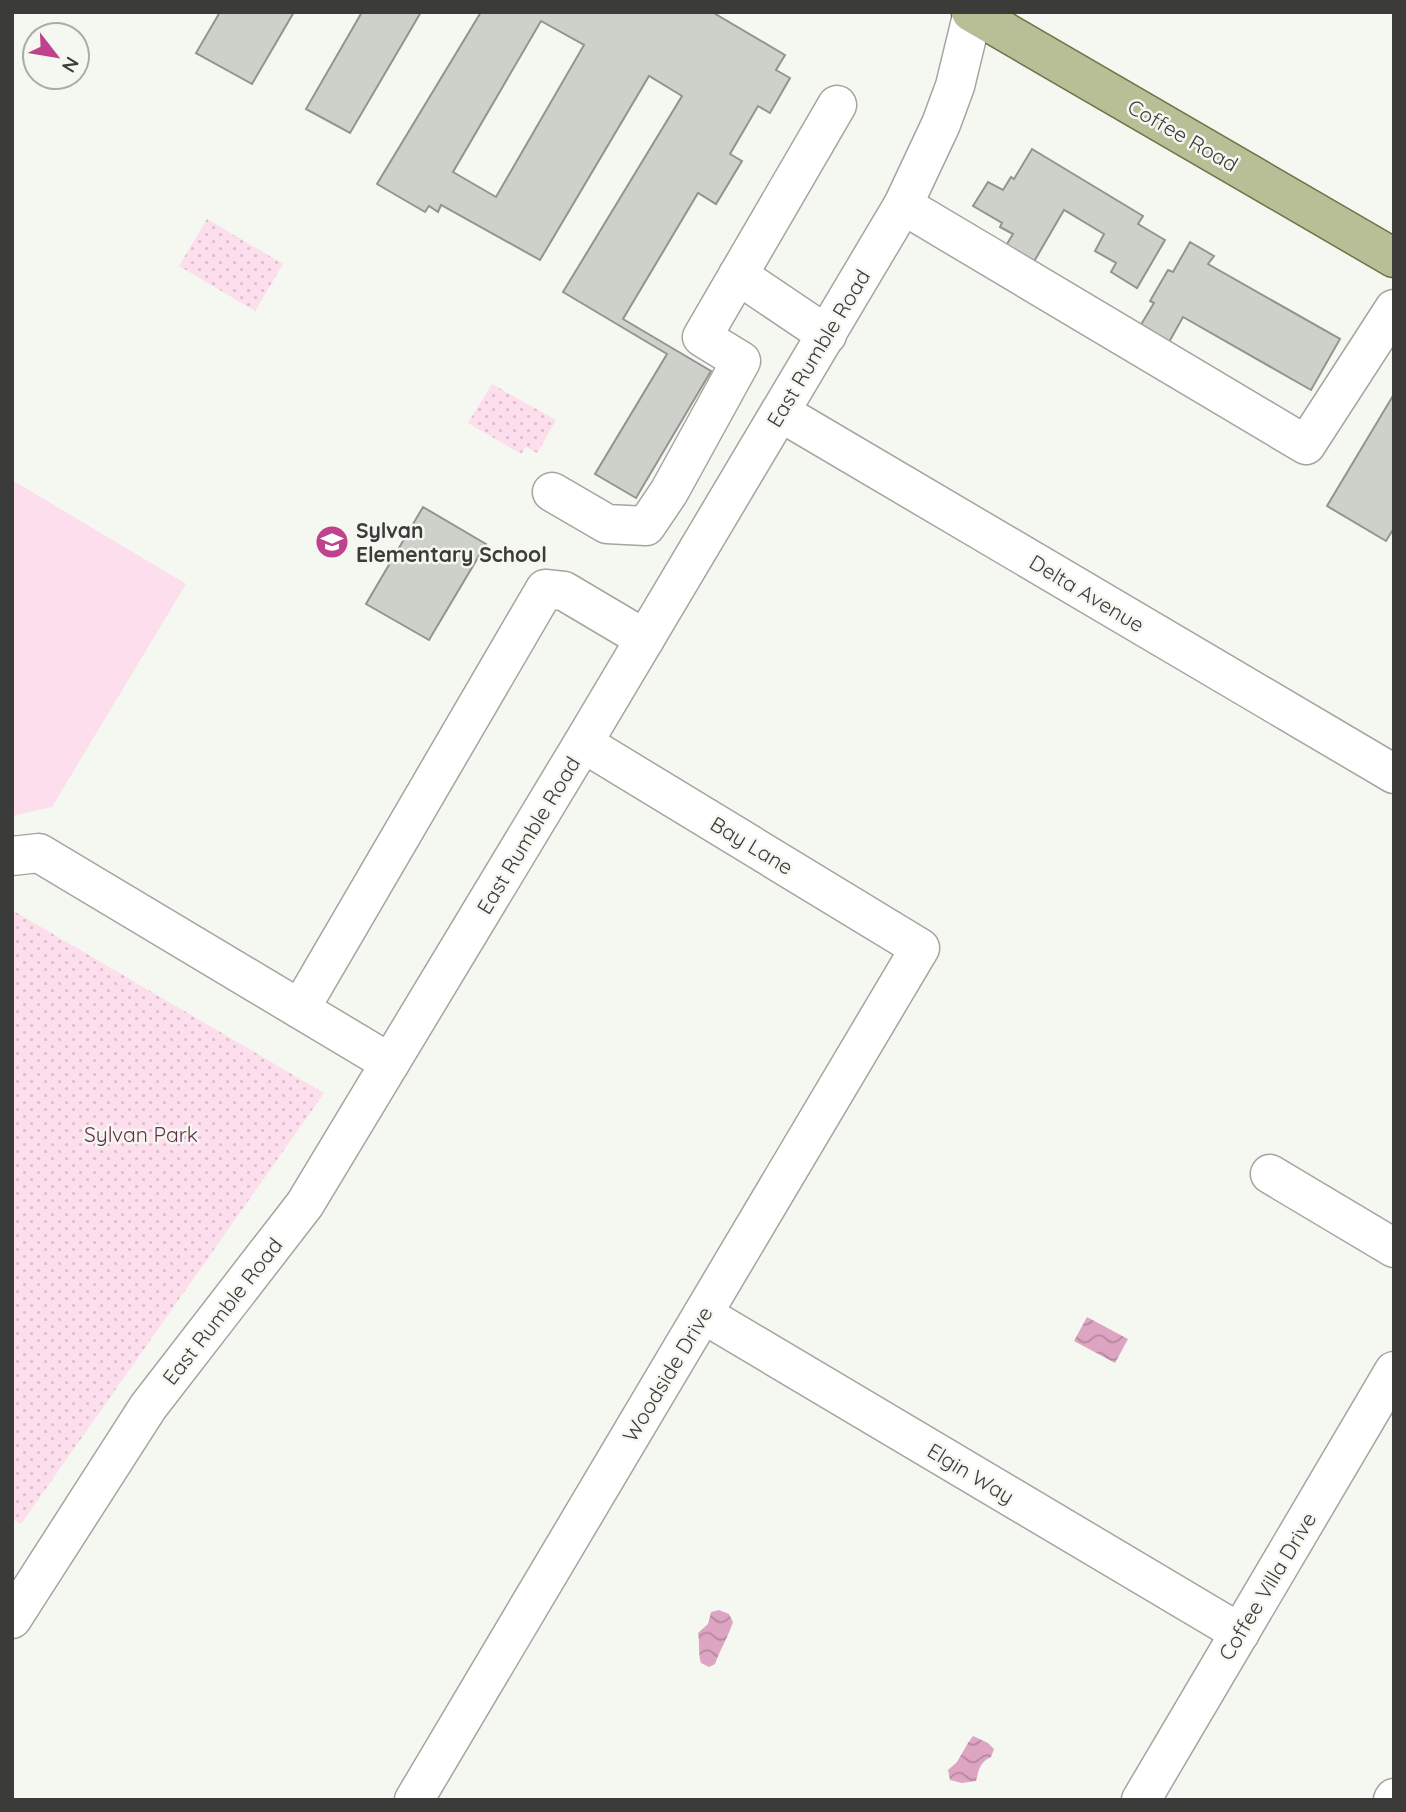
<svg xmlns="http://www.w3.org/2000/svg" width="1406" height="1812" viewBox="0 0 1406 1812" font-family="Quicksand,sans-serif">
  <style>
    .grass { fill: url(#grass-dots) }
    .garden { fill: #fddeed }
    .water { fill: url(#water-waves) }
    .building { fill: #ced0ca; stroke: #93948f; stroke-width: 2; fill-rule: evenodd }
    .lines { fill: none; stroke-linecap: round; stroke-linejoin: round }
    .minor-casing { stroke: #a4a5a0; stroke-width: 41 }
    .major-casing { stroke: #6d7447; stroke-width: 41 }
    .minor { stroke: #fff; stroke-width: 38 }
    .major { stroke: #b8be95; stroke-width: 38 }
    .labels { text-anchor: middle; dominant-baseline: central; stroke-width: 5; stroke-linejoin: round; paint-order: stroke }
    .street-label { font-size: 21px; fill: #3b3b39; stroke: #f5f7f1 }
    .poi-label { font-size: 21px; font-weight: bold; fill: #3b3b39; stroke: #f5f7f1; text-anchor: start }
    .park-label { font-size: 21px; fill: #6a294e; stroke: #f5f7f1 }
  </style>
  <defs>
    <pattern id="grass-dots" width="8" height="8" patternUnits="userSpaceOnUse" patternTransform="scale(1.75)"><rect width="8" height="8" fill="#fddeed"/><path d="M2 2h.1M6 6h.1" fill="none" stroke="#dabfcc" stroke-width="1.8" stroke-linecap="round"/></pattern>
    <pattern id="water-waves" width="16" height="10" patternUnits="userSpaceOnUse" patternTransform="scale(1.75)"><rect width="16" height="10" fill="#dda5c1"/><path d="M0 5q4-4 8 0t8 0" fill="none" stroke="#b4889e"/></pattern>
  </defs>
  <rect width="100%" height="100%" fill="#f5f7f1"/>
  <g class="grass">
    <polygon points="207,219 283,264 255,311 179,266"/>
    <polygon points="492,384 556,420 537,453 526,447 521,454 468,423"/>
    <polygon points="12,910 324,1093 21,1524 12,1519"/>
  </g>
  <polygon class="garden" points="12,480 186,584 52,807 12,816"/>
  <g class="water">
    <polygon points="1087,1317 1128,1339 1115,1363 1074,1341"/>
    <path d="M719,1610L729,1614L733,1622C728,1637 720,1650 715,1664L709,1667L701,1663C698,1654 700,1644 698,1633L708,1624L711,1612Z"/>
    <path d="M973,1736L988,1743L994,1749L991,1757C980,1762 979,1769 976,1781L962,1783L950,1780L948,1770L957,1762L968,1743Z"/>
  </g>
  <g class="building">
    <polygon points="220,12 294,12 252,84 196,53"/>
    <polygon points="362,12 421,12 350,133 306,109"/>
    <path d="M481,12H712L785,55L776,70L790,78L770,113L758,106L730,154L742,161L716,204L698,193L623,319L711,371L636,498L595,474L667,354L563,292L682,96L649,76L540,260L441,205L438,212L429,206L425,212L377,184ZM541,21L584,45L496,197L453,172Z"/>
    <polygon points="1032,149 1143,216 1138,224 1165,240 1137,288 1111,272 1116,263 1095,251 1104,234 1064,210 1032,265 1004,249 1013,234 1000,227 1002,223 973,206 988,182 1003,190 1011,177 1014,179"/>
    <polygon points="1190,242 1214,256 1208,264 1340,339 1311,390 1183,317 1168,344 1139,328 1154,303 1150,301 1168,270 1173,272"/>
    <polygon points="1394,394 1394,528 1386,541 1327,506"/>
    <polygon points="423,507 486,544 429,640 366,604"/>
  </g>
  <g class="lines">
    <defs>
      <g id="minor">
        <polyline points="903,205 1306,445 1394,309"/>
        <polyline points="738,275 827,335"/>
        <polyline points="780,412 1394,774"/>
        <polyline points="552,492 607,524 646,526 669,492 741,361 702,337 837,105"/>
        <polyline points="12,856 39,853 390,1063"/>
        <polyline points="300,1009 545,589 564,591 645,639"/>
        <polyline points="1270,1174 1394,1248"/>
        <polyline points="703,1314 1240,1633"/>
        <polyline points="12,1619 148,1407 305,1204 583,743 903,205 941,124 955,86 973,12"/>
        <polyline points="414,1800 920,948 583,743"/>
        <polyline points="1141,1800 1394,1371"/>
        <polyline points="1393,1800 1394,1798"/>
      </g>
      <polyline id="major" points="971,12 1394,258"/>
    </defs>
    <use href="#minor" class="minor-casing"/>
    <use href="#major" class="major-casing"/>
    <use href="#minor" class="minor"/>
    <use href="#major" class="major"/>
  </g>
  <defs>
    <symbol id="school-disc" viewBox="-11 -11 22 22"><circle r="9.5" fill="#c0418c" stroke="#f5f7f1"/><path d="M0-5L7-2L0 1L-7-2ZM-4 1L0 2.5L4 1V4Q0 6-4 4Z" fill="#fff"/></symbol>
  </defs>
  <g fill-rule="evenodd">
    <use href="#school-disc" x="313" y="523" width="38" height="38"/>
  </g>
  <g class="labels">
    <g class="street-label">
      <text transform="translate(1183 135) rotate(30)">Coffee Road</text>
      <text transform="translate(818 348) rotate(-59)">East Rumble Road</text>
      <text transform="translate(1087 593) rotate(31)">Delta Avenue</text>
      <text transform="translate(528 835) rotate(-59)">East Rumble Road</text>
      <text transform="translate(752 845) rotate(31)">Bay Lane</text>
      <text transform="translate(222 1311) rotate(-52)">East Rumble Road</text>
      <text transform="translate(667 1374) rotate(-59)">Woodside Drive</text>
      <text transform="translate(971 1473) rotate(31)">Elgin Way</text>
      <text transform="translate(1267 1586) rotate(-59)">Coffee Villa Drive</text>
    </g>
    <g class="poi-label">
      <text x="356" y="530">Sylvan<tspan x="356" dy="24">Elementary School</tspan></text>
    </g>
    <g class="park-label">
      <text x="141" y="1134">Sylvan Park</text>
    </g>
  </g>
  <rect width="1406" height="1812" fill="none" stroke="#3b3b39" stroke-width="28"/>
  <g transform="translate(56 56) rotate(121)"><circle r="33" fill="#f5f7f1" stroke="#abaca7" stroke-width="2"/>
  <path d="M0-5L12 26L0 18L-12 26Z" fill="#c0418c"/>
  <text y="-10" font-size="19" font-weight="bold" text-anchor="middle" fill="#3b3b39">N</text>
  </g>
</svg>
